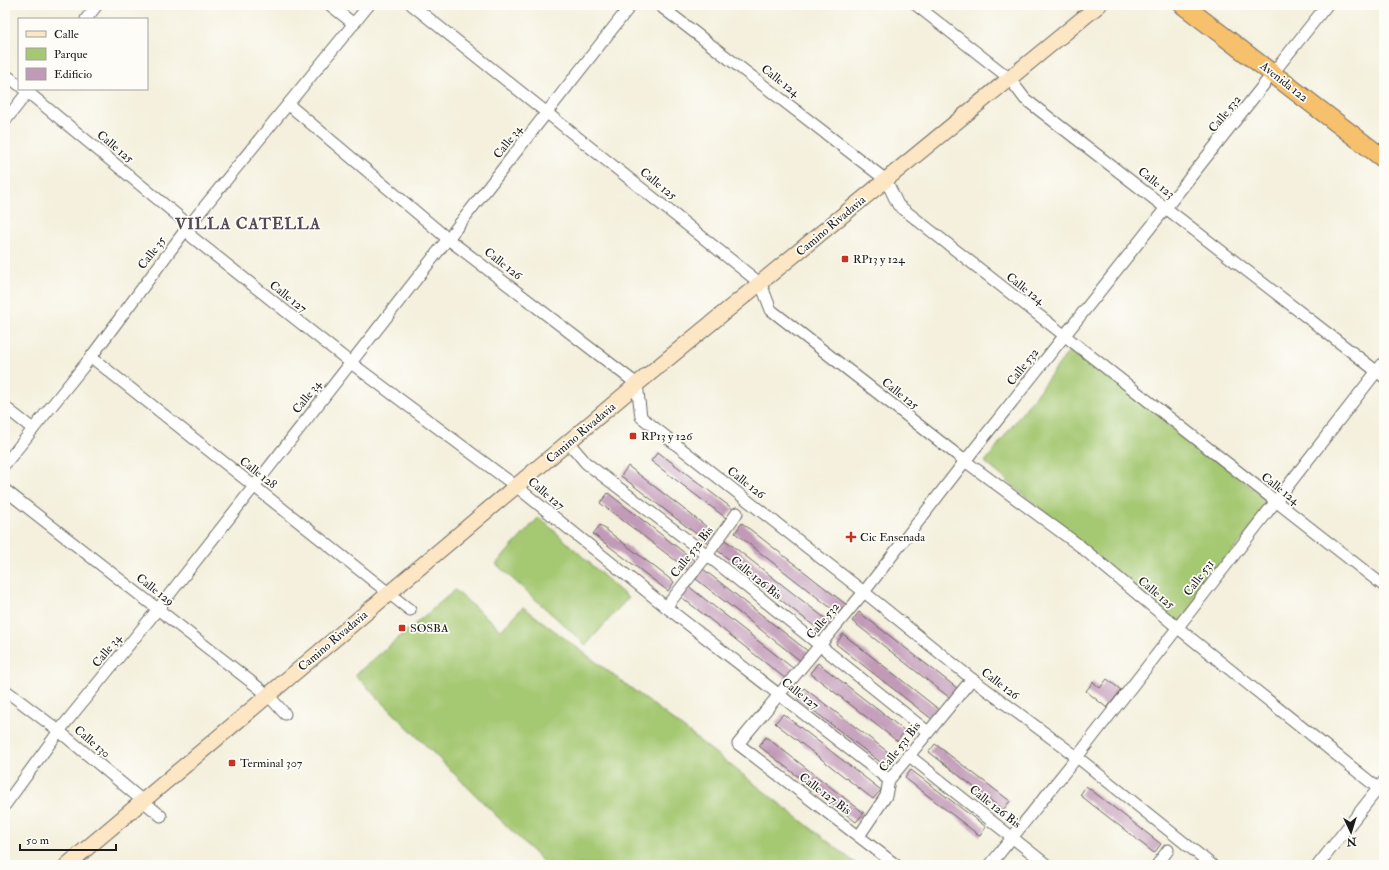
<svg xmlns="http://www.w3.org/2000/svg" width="1389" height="870" viewBox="0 0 1389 870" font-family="'IM FELL Double Pica',serif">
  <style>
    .green { fill: #a5c872; stroke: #607247 }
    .building { fill: #c19ab8 }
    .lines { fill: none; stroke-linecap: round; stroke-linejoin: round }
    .minor-casing { stroke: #686660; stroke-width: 13 }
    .secondary-casing { stroke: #686660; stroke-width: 17 }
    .trunk-casing { stroke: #686660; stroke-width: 20 }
    .minor { stroke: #fff; stroke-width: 11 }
    .secondary { stroke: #fce6c4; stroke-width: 15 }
    .trunk { stroke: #f7c06c; stroke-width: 18 }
    .poi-dot { fill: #c8321e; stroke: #fdfcf7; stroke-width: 1.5 }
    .labels { text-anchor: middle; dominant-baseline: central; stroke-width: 3.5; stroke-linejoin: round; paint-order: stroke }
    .street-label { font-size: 12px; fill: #1c1c1c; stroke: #fdfcf7 }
    .poi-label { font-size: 12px; fill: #1c1c1c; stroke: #fdfcf7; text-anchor: start }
    .district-label { font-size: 16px; font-weight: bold; letter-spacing: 1px; fill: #564853; stroke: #fdfcf7 }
  </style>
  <rect width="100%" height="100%" fill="#fdfcf7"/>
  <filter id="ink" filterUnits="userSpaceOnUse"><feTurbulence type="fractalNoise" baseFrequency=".025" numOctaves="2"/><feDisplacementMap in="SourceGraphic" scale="8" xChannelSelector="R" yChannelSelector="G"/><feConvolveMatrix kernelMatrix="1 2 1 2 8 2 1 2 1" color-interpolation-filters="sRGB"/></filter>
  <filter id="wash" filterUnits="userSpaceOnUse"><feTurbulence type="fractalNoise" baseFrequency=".012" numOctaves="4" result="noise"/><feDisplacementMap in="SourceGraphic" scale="16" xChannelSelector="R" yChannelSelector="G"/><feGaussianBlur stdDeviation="0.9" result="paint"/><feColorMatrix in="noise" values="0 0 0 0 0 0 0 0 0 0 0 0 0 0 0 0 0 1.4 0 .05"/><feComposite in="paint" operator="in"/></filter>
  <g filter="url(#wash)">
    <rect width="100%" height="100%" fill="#f4f0dd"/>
    <g class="green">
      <polygon points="1072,347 1270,502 1178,625 985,462"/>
      <polygon points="539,517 628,598 586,645 496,564"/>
      <polygon points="455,590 501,630 523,607 664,713 858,865 546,865 355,675"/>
    </g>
    <g id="blocks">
      <g class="building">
        <polygon points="658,452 733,509 726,518 651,461"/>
        <polygon points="628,466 716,534 708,543 621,476"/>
        <polygon points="608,493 695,561 688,570 600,503"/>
        <polygon points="742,523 848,606 841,616 735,533"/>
        <polygon points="600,525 674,582 668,591 593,534"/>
        <polygon points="725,540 831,623 823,633 717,550"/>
        <polygon points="703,569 809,652 802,662 696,579"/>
        <polygon points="688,586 794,669 786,679 680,596"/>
        <polygon points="859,612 957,688 950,698 852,621"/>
        <polygon points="843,634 941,711 933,720 836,644"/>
        <polygon points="818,663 905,731 897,741 810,673"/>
        <polygon points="1107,679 1121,690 1107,708 1086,691 1093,682 1100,688"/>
        <polygon points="804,688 892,755 884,765 797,698"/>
        <polygon points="783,714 881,790 873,799 775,723"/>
        <polygon points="766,737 864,813 856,822 759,746"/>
        <polygon points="935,744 1010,801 1003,810 929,752"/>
        <polygon points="911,770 986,827 980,836 905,778"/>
        <polygon points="1086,786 1161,844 1154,853 1080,795"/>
      </g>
    </g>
  </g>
  <g filter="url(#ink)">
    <use href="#blocks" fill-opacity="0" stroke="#686660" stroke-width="1"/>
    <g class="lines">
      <defs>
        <g id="minor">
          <polyline points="330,5 354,24"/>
          <polyline points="412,5 761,284 771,310 965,461 1080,546 1178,628 1384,793"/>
          <polyline points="659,5 886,180 898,205 1384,586"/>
          <polyline points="916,5 1009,78 1025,99 1384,377"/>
          <polyline points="86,19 97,5"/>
          <polyline points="5,74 19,85"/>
          <polyline points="24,89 183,220 192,237 351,363 517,487 666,607 889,780"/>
          <polyline points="289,105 448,239 637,384 641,417 864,592 972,679 1077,757 1212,865"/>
          <polyline points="5,121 30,89"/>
          <polyline points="91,357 410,610"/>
          <polyline points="5,407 33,429"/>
          <polyline points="569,443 586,463 707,555 928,732"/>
          <polyline points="5,464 91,357 187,228 369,5"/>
          <polyline points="5,490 268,695 285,714"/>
          <polyline points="666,607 707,555 737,513"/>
          <polyline points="5,690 59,731 161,816"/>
          <polyline points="908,755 1047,865"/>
          <polyline points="5,805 59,731 158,609 631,5"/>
          <polyline points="859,836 886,796 889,780 972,679"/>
          <polyline points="896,865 738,744 864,592 965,461 1327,5"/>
          <polyline points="990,865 1077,757 1384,362"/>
          <polyline points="1157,865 1168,850"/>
          <polyline points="1318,865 1384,781"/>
        </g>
        <polyline id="secondary" points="67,865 637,384 1099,5"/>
        <polyline id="trunk" points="1183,5 1384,159"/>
      </defs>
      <use href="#minor" class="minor-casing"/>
      <use href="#secondary" class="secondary-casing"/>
      <use href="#trunk" class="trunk-casing"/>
      <use href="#minor" class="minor"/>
      <use href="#secondary" class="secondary"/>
      <use href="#trunk" class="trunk"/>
    </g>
  </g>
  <g class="poi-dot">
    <rect x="841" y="255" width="8" height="8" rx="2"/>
    <rect x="629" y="432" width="8" height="8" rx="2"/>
    <path d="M849 531h4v4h4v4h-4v4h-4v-4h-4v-4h4z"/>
    <rect x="398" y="624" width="8" height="8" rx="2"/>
    <rect x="228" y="759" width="8" height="8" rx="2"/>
  </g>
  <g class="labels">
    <g class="street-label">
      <text transform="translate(780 81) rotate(38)">Calle 124</text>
      <text transform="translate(1284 82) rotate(38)">Avenida 122</text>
      <text transform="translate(1225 114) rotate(-51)">Calle 532</text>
      <text transform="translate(508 142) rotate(-52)">Calle 34</text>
      <text transform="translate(115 147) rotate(40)">Calle 125</text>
      <text transform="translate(1156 183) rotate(38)">Calle 123</text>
      <text transform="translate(658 184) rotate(39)">Calle 125</text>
      <text transform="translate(831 226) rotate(-40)">Camino Rivadavia</text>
      <text transform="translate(152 253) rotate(-53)">Calle 35</text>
      <text transform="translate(503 264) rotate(38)">Calle 126</text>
      <text transform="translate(1025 289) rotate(38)">Calle 124</text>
      <text transform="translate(288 297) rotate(38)">Calle 127</text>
      <text transform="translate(1023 367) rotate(-52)">Calle 532</text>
      <text transform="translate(900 394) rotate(38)">Calle 125</text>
      <text transform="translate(307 397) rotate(-52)">Calle 34</text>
      <text transform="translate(581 433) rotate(-40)">Camino Rivadavia</text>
      <text transform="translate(258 473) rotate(38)">Calle 128</text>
      <text transform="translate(746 483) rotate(38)">Calle 126</text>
      <text transform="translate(1280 489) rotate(38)">Calle 124</text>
      <text transform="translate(546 494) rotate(40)">Calle 127</text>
      <text transform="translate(692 552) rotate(-52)">Calle 532 Bis</text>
      <text transform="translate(756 578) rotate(39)">Calle 126 Bis</text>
      <text transform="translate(1199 578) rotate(-53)">Calle 531</text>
      <text transform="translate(155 590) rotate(38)">Calle 129</text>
      <text transform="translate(1156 593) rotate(40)">Calle 125</text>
      <text transform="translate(823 621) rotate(-50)">Calle 532</text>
      <text transform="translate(333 641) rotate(-40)">Camino Rivadavia</text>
      <text transform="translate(107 651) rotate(-51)">Calle 34</text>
      <text transform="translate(1000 684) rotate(37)">Calle 126</text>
      <text transform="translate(800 694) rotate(38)">Calle 127</text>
      <text transform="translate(92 742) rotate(40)">Calle 130</text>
      <text transform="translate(900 747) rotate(-52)">Calle 531 Bis</text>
      <text transform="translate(825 794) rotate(37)">Calle 127 Bis</text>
      <text transform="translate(995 807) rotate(38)">Calle 126 Bis</text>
    </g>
    <g class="poi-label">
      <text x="853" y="259">RP13 y 124</text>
      <text x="641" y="436">RP13 y 126</text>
      <text x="860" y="537">Cic Ensenada</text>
      <text x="410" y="628">SOSBA</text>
      <text x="240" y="763">Terminal 307</text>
    </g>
    <g class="district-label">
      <text x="248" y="224">VILLA CATELLA</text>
    </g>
  </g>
  <rect width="1389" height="870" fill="none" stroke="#fdfcf7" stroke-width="20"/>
  <rect x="18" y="18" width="130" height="72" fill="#fdfcf7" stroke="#a3a29f"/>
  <rect x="26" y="31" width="20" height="6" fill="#fce6c4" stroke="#a3a29f"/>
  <text x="54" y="38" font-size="12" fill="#1c1c1c">Calle</text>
  <rect x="26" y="48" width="20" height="12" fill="#a5c872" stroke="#a3a29f"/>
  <text x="54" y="58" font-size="12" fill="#1c1c1c">Parque</text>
  <rect x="26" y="68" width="20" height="12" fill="#c19ab8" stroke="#a3a29f"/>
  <text x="54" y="78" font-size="12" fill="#1c1c1c">Edificio</text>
  <g transform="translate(1351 832) rotate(176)" stroke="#fdfcf7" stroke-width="3" paint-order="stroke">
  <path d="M0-3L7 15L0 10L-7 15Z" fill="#1c1c1c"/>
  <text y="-6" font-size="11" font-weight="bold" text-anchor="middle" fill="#1c1c1c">N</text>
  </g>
  <path d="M20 844v6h96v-6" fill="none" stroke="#1c1c1c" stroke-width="2"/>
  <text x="26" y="844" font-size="12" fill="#1c1c1c" stroke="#fdfcf7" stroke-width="3" paint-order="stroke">50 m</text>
</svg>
